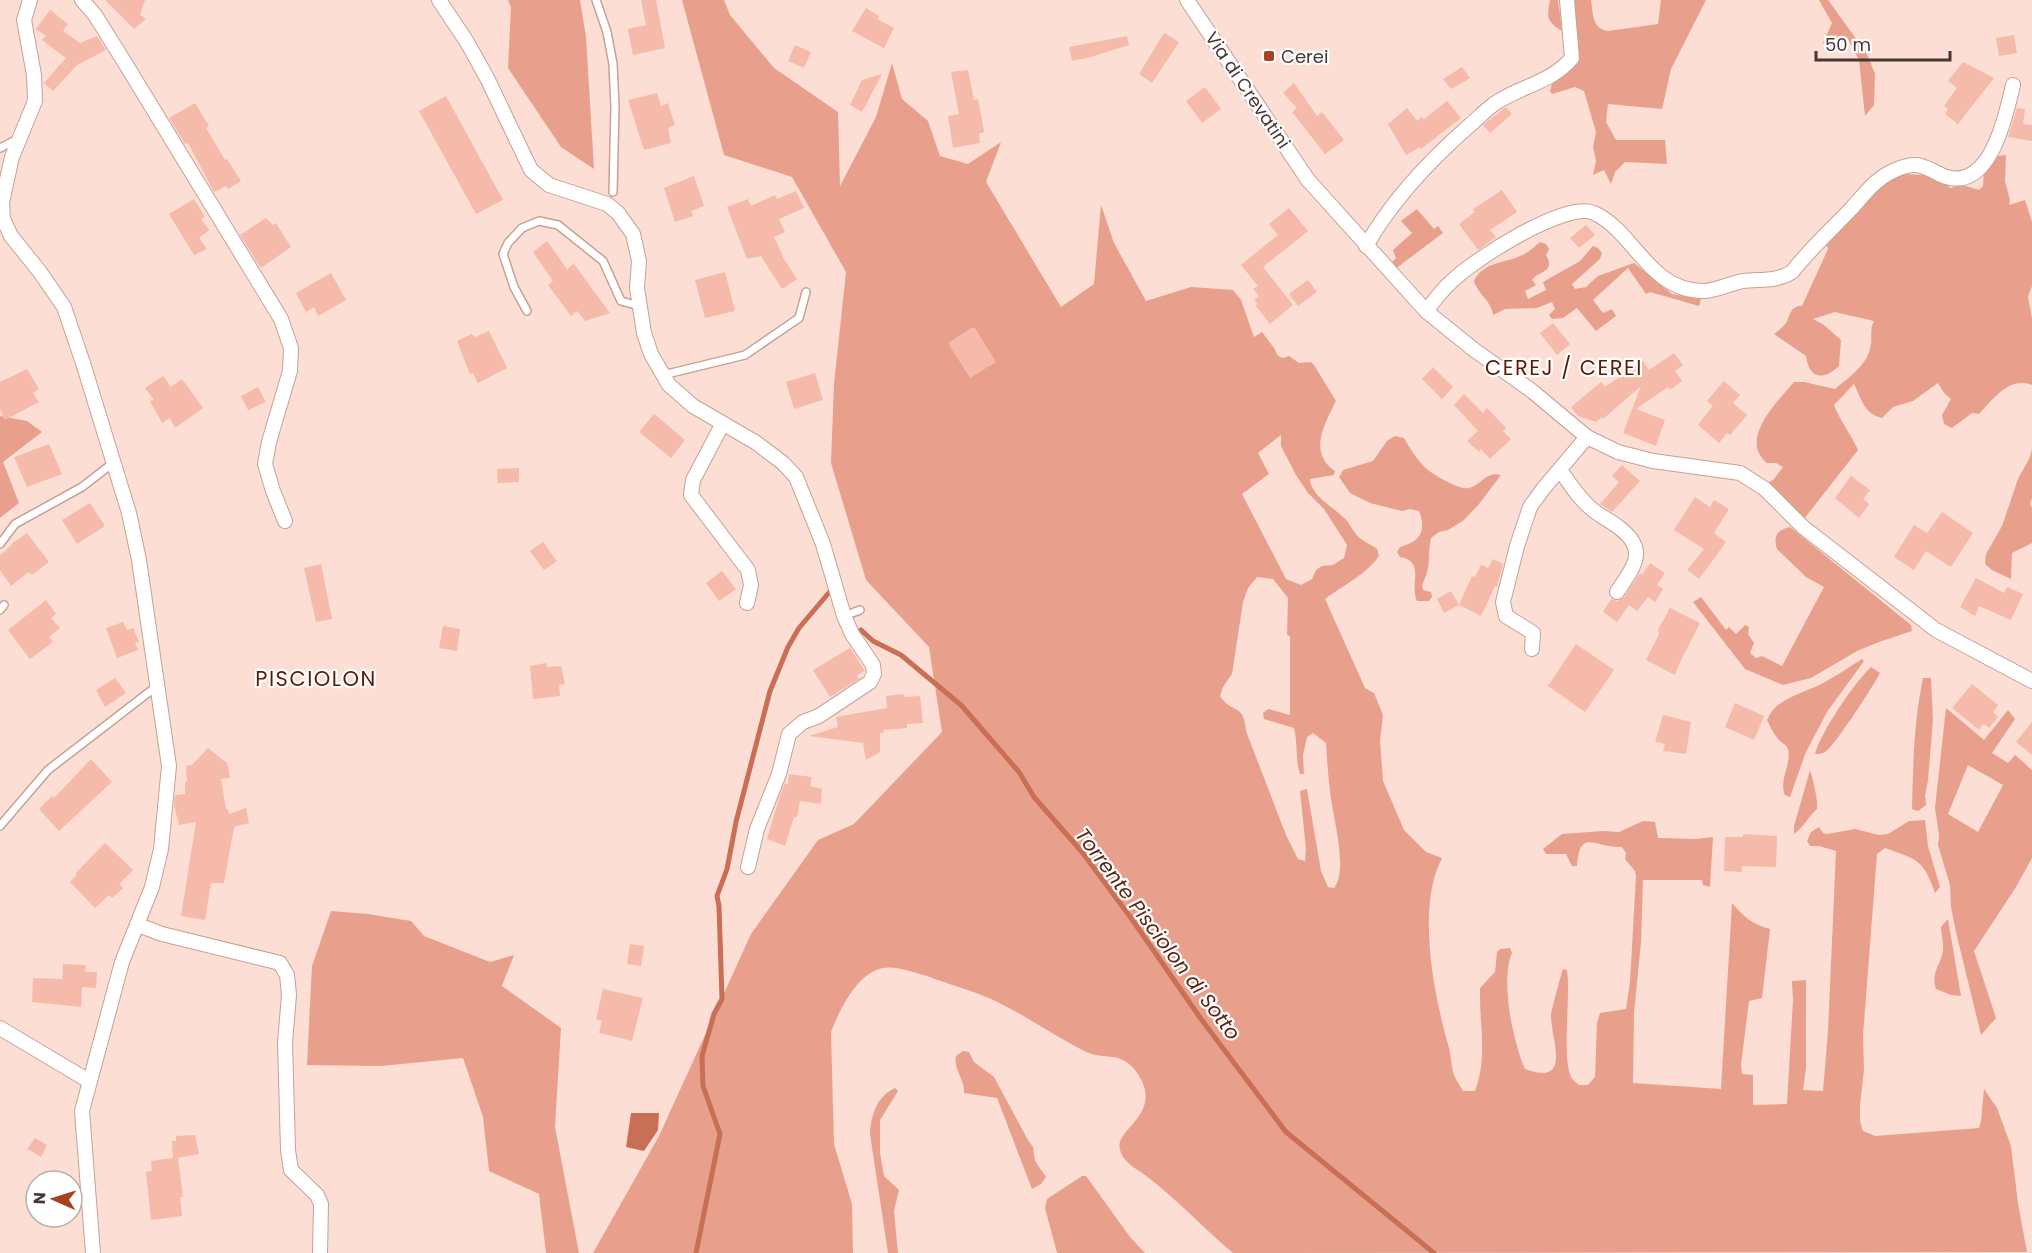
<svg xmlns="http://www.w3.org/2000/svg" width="2032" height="1253" viewBox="0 0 2032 1253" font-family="Poppins,sans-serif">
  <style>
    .green { fill: #e8a08c; fill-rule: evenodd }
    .water { fill: #c96f56 }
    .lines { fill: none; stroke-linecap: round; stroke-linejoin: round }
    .stream { stroke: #c96f56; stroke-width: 5 }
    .building { fill: #f5baa9 }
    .service-casing { stroke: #c5a196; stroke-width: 10 }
    .minor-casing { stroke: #c5a196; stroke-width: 16 }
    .service { stroke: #fff; stroke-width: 7 }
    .minor { stroke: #fff; stroke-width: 14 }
    .poi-dot { fill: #a84022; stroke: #fff; stroke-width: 2 }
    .labels { text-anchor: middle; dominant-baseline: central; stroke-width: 4.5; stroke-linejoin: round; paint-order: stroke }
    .poi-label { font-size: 18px; fill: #463733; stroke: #fff; text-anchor: start }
    .street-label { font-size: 18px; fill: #463733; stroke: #fff }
    .water-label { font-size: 20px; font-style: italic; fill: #5d2312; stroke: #fff }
    .quarter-label { font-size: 21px; letter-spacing: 1.5px; fill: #5c1b07; stroke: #fff }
  </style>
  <rect width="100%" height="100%" fill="#fdded5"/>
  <g class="green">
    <polygon points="508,0 580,0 586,37 594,169 561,147 508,68 511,7"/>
    <path d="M682,0H724L730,15L774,68L838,112L840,186L876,117L892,63L902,99L928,121L940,156L968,164L1001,142L986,182L1061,307L1094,284L1101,205L1114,243L1146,301L1191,287L1233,290L1241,300L1254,337L1262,332L1274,348L1278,356L1283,358L1289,356L1299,363L1311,362L1314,365L1336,401C1324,425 1308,453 1335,471L1334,475L1310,479C1311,497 1336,508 1347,521C1352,527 1354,534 1361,539C1366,543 1372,545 1377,549L1379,556C1367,574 1342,586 1325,599L1365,688L1374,693L1383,715L1380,741L1383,781L1404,830L1426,852L1442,858C1416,907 1434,996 1449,1048C1451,1056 1451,1066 1454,1075C1456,1080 1460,1086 1463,1091H1475C1488,1056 1479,1024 1480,988L1495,972L1497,952L1500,949L1510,948L1512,953C1500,980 1513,1042 1525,1069C1574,1087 1550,1038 1551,1014C1552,1009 1561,974 1563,969L1567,970C1571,997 1561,1059 1572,1079C1573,1080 1578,1084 1579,1085H1588L1595,1077L1597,1023L1600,1013L1626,1009L1630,982L1636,876L1635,871L1625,859L1626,853L1622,847C1594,848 1580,827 1577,866H1572L1566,854H1546L1543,849L1562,834L1603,831L1619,832L1643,821L1655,822L1658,838L1696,839L1713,837L1710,887L1703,885L1702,880H1643L1641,942L1634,1013L1633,1083L1721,1089L1732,903C1743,916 1753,925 1770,929L1762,998L1749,1001L1741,1065L1742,1074L1753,1075V1105L1787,1104L1793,1000L1792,981L1806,980V1068L1803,1090L1823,1091L1828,1031L1836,851L1819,846H1810L1807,841L1811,832L1819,827L1823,833L1827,834L1855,829L1879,835L1888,834L1909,821L1925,820L1928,846L1940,887L1935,893C1923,859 1918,860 1885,848L1877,854L1863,1036L1864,1070L1860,1105V1121L1863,1131L1875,1136L1979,1128L1981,1121L1984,1089L1997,1108L2011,1146L2018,1203L2027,1252L1233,1253C1203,1228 1176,1198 1145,1175C1135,1168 1123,1162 1120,1150C1113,1128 1168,1114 1135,1070C1120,1051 1104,1060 1086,1052C1054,1036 1024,1014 991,999C971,990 948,984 927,976C912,972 894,964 879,969C856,976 839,1011 831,1032L834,1144L852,1204L853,1253H593L659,1136L751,934L818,840L854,824L942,732L929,647L866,580L831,463L834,384L846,272L792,177L724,155ZM1281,435V446L1296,475L1308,493L1324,509L1347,545L1344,558L1333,565L1322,566L1316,570L1312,579L1301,585L1286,579L1242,494L1269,474L1258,453ZM1257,577L1273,579L1288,598L1287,635L1290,636V715L1268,709L1263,713L1264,719L1294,728C1298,743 1295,759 1300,774H1304L1303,755L1307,737L1313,733L1326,743C1327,759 1328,775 1330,791C1332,814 1349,870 1334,888L1328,887L1321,871L1307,789L1300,791L1306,849L1305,861L1298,859L1286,835L1246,731C1244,702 1232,715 1220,696L1223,687L1232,674L1243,602L1248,588Z"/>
    <path d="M1550,0H1558L1562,31C1546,21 1547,17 1550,0Z"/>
    <path d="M1571,0H1591C1593,13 1592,29 1608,31L1658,24L1661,0H1706L1671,69L1662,109L1608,104L1606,122L1616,140H1665L1667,164L1625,162L1615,172L1611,184L1604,170L1593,175L1596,161L1593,147L1596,132L1584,91L1575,87L1552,94L1550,91L1552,84C1589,66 1575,34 1571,0Z"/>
    <polygon points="1819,0 1828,0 1867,54 1875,74 1874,105 1865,116 1859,60 1847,37 1828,48 1823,43 1832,23"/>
    <path d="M2006,155L2005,181L2010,200L2009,205L2025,200L2032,222V286L2028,297L2032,318V385C2009,376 1993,399 1979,414L1972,413L1952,428L1944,424L1942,415L1951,399L1944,393L1938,383L1913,401L1893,407L1882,418C1864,414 1861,398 1854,384L1834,405C1840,421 1851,434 1858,450L1804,519L1765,485L1774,479L1783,467L1776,463H1767C1738,440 1777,402 1794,382H1804L1835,389C1847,379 1866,366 1870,349C1873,339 1869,330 1874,321L1835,312L1813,319L1824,325L1841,340L1839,366C1823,381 1809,379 1806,356L1774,334C1778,331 1783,327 1786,323C1791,314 1790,306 1802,306L1828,249L1824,240L1863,199L1897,174L1924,175L1947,184L1950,188L1963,185L1979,190L1983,186L1984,170L1998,156Z"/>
    <polygon points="1417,209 1434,229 1438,226 1443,233 1395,269 1391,263 1396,258 1393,250 1412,233 1401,221"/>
    <path d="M1540,242L1546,244L1549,249L1546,255C1556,272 1539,271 1532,280L1536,285L1525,291L1528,299L1546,290L1543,282L1580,261L1593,246L1598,248L1602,253L1600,259L1572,284L1575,289L1586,287L1598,276L1634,263L1672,294L1701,299L1699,306L1650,292L1646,294L1628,268L1593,300L1603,313L1612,309L1616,316L1596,331L1577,308L1563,318L1552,319L1549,315L1555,309L1552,302L1537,308L1505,309L1493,315C1491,300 1479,296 1474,281C1483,262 1502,264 1520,256C1527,254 1534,247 1540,242Z"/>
    <polygon points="0,416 27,421 42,432 3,462 19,503 0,518"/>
    <path d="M1395,436L1404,438C1419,464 1426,472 1454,485C1460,487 1465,490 1472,487C1483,482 1487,471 1501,475L1479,504L1464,520L1448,530L1439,532L1431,538C1427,557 1432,566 1422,585L1423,590L1431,592L1432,597L1429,601H1417C1409,583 1426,562 1400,557L1397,552L1400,547C1420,542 1427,531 1419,511L1410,509L1402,511L1370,503L1350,493L1339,477L1343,470L1373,461L1387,441Z"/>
    <polygon points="2032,449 2032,498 2030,504 2032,508 2032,543 2012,553 2011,579 1992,570 1985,564 1986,554 2002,526 2018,479 2030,457"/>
    <path d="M1790,527L1911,625L1912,631L1879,642L1857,651L1811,678L1783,685L1745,669L1693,602L1701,597L1726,630L1729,627L1736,634L1745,625L1749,627L1748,634L1754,643L1750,653L1756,658L1762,656L1782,666L1824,587L1806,577L1777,549C1773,536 1777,530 1790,527Z"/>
    <path d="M1862,659L1864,661L1827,712L1806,752L1790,797L1785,795C1778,780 1794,760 1787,747C1786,745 1782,743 1780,741C1774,735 1771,728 1767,720C1777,696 1805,694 1825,682C1838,675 1849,667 1862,659Z"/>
    <path d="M1871,667L1880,673C1874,685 1834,747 1825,752C1822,754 1818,754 1815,754C1821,732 1854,683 1871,667Z"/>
    <path d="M1923,678H1931L1933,720L1928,780L1925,796L1926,805L1918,811L1912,809C1913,765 1914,721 1923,678Z"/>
    <path d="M1946,708L1984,740L2008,710L2015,719L1992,753L2008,763L2015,755L2032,770V858L2016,887L1974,951L1996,1018L1981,1035L1956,932L1951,907L1950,885L1938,845L1939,835L1935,808ZM1968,765L2003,785L1978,832L1948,814Z"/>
    <path d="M1810,770C1813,780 1818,799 1817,809C1808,817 1804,827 1794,834V826Z"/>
    <polygon points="331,911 368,914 411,921 424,936 490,962 514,955 502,986 561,1028 555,1127 579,1253 546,1253 539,1194 489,1171 483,1117 463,1058 381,1066 307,1065 312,966"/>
    <path d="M1948,919L1961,996L1951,995L1936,989C1931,971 1940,967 1943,951C1944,944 1941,934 1941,927Z"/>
    <path d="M963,1051L969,1052L974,1062L994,1077L1028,1140L1033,1147L1035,1161L1046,1177L1041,1184L1032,1189L997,1098L964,1093C965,1079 953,1069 956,1056Z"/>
    <path d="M895,1088L898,1091L880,1120V1153L884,1176L899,1190L894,1211L898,1253H888L870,1134C871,1115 877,1096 895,1088Z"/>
    <polygon points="1082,1176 1086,1176 1130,1237 1145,1253 1057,1253 1045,1208 1047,1199"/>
  </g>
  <polygon class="water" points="631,1113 659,1113 658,1130 644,1151 626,1147"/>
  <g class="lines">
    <g class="stream">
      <polyline points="861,630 873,641 901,655 961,705 1019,772 1034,797 1082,852 1131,918 1201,1019 1286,1132 1434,1253"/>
      <polyline points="696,1253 720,1134 703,1086 702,1056 714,1014 722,999 719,906 717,896 727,869 736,822 770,691 788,647 799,628 832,589"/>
    </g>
  </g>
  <g class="building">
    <polygon points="105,0 145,0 140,15 146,19 134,29"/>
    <polygon points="641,0 656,0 665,48 633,55 628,29 646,25"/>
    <polygon points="866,8 879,16 877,19 894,28 884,48 852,31"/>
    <polygon points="50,10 68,24 63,31 80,43 97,36 106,50 77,65 53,91 44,83 66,58 42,40 46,36 36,29"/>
    <polygon points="1164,33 1179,42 1152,83 1139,74"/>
    <polygon points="2014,35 2017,53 1999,56 1996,38"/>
    <polygon points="1127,36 1129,45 1091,57 1072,61 1069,47"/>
    <polygon points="795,45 811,52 804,68 788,61"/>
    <polygon points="1963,62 1994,78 1958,124 1945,114 1948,109 1944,106 1957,88 1948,81"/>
    <polygon points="1462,67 1470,78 1451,89 1443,79"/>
    <polygon points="968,70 974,100 978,99 984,132 979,134 980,143 953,148 948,116 959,114 951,72"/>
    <polygon points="882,74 862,112 850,105 862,80"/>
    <polygon points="1294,83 1317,116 1322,112 1344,140 1325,154 1292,112 1297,108 1283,93"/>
    <polygon points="1205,87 1221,109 1202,123 1186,101"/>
    <polygon points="657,93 661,106 668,103 675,125 668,128 671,143 644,150 628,100"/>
    <polygon points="446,96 503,200 476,214 419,111"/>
    <polygon points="1447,101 1461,118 1421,149 1420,147 1406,155 1388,124 1407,108 1417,121 1422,117 1424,119"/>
    <polygon points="195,103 209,126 206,128 225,160 227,159 241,181 228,189 226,186 214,192 188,143 185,144 169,118"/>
    <polygon points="1506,107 1512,114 1490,133 1483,125"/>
    <polygon points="2017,108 2025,109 2023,124 2032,125 2032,141 2008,137"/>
    <polygon points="694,176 704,206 691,211 693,216 675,222 664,188"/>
    <polygon points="1502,190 1517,212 1490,230 1496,237 1478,250 1459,224 1475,212 1473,209"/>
    <polygon points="796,191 804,208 779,219 785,232 774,237 784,259 797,279 782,289 761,256 747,259 727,207 748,199 751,206 775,195 777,199"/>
    <polygon points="194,199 205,217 201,219 209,230 199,238 207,249 194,255 169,214"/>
    <polygon points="1289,208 1308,231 1263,267 1293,305 1270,324 1255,305 1258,304 1254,300 1259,296 1253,289 1258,286 1241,265 1278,235 1269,224"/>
    <polygon points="266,218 273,225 276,223 291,247 261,268 240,235"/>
    <polygon points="1586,225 1595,235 1579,248 1570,238"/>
    <polygon points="547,241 567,269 574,264 610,313 585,321 577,311 571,316 548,285 553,281 533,252"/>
    <polygon points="725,272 735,311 705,318 695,280"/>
    <polygon points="331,273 346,300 318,316 314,307 306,312 296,293"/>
    <polygon points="1308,280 1317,292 1298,306 1289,294"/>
    <polygon points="1553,323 1570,344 1557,355 1540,333"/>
    <polygon points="971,328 975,328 996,362 970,378 948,343"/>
    <polygon points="489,331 507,368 478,383 473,373 470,374 457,341 472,334 475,337"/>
    <polygon points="1674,353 1683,365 1675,371 1682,381 1670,390 1668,387 1636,409 1665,420 1656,446 1623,433 1641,386 1603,419 1602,417 1596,422 1578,416 1571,407 1601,382 1605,387 1643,361 1649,370"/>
    <polygon points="1433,367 1453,387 1442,399 1422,379"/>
    <polygon points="27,369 39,389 33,393 39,402 5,420 0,410 0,382"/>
    <polygon points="815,373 823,400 794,409 786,382"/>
    <polygon points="163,376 171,387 182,379 203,408 175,428 170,418 162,423 150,401 154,400 145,388"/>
    <polygon points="1724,381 1740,395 1733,403 1747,415 1730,435 1727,433 1719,443 1698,425 1713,406 1707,401"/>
    <polygon points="258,387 266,402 248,410 241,396"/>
    <polygon points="1464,394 1483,413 1487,408 1506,428 1503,431 1511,439 1490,459 1481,449 1479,452 1467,441 1478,431 1454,405"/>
    <polygon points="654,414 685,440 671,458 639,432"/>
    <polygon points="49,444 62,474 27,487 14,457"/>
    <polygon points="1622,465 1640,481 1612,512 1600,504 1619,482 1612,476"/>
    <polygon points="519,468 519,482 498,483 497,469"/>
    <polygon points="1851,476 1870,490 1863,499 1869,504 1859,518 1835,498"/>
    <polygon points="1695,497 1710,507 1714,500 1729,509 1714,533 1726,542 1699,579 1687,570 1704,549 1674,530"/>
    <polygon points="90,503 105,526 77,544 62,520"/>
    <polygon points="1942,512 1973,533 1951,567 1926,551 1914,570 1894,557 1914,525 1927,533"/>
    <polygon points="27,533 49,562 32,575 29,572 11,586 0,570 0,555 11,546 10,545"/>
    <polygon points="543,542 557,561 544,570 530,551"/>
    <polygon points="1493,559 1503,564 1497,587 1495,586 1481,616 1459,605 1472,576 1475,577 1481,565 1488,568"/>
    <polygon points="1650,563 1665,573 1657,585 1663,589 1655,602 1648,597 1637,611 1629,605 1617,622 1603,612 1611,599 1617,601 1624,597 1640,573 1642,575"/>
    <polygon points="321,564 332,619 316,622 304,568"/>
    <polygon points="722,571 736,589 719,601 706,583"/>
    <polygon points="1976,578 2004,593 2007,587 2023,594 2011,620 1979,606 1975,616 1960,607"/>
    <polygon points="1451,591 1459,605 1444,613 1437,599"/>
    <polygon points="46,600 56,614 51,618 60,628 49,637 53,642 30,659 8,630"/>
    <polygon points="1670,608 1700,623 1679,664 1675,675 1646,660 1659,634 1658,630"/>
    <polygon points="123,622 127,630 133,628 139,642 135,643 138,650 117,658 106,628"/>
    <polygon points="443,626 460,629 457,651 439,648"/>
    <polygon points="1576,644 1614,670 1585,712 1548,686"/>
    <polygon points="850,648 865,671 857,675 859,679 830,697 813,670"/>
    <polygon points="546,663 547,667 561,666 565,684 559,685 560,696 533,699 530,666"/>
    <polygon points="115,678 126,693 105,707 96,690"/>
    <polygon points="1972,684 1998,705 1993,712 1998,717 1989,728 1983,724 1979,730 1952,708"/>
    <polygon points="903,694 905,697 920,696 923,723 907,724 907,728 883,730 884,733 880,733 880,752 866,760 863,743 809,736 838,727 836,717 887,708 886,696"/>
    <polygon points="1735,703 1764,716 1754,740 1725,727"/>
    <polygon points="1663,715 1691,722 1686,754 1663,751 1665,744 1655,742"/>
    <polygon points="2032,722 2032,755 2016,742"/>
    <polygon points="208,748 227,763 230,778 221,779 226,809 228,809 229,814 246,808 249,823 234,827 224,883 211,883 205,920 181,916 196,822 179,825 174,805 175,795 185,794 185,782 187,782 186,766 192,765"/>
    <polygon points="91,759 112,782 59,831 39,809 52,796 54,798"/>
    <polygon points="789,774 812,777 810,786 822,789 821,804 800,801 797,817 794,817 785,846 767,839 780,795 785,783 788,784"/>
    <polygon points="1743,834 1777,836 1776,867 1742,866 1742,872 1724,871 1725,837 1743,837"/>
    <polygon points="105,843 133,870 119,884 123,888 112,898 109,895 95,908 70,882 77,875 75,874"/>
    <polygon points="630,944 644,946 641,966 627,964"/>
    <polygon points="63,964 86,965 85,972 97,972 96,988 82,987 81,1007 32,1002 33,978 62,979"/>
    <polygon points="603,989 643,998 632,1041 599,1033 602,1021 596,1019"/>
    <polygon points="195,1135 199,1154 178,1158 183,1197 180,1197 182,1216 151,1220 146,1172 152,1171 151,1161 173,1158 172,1141 176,1141 176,1136"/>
    <polygon points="35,1138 47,1145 41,1157 27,1149"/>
  </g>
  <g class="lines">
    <defs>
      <g id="service">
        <polyline points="596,0 607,32 613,64 615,107 613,192"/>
        <polyline points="0,148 16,140"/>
        <polyline points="527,311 514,287 503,254 508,243 522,228 539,221 558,225 603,261 621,301 639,306"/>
        <polyline points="663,375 745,355 799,318 806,292"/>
        <polyline points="0,544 15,524 82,487 113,463"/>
        <polyline points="0,610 4,605"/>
        <polyline points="844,616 860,610"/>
        <polyline points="0,826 48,770 157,686"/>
      </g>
      <g id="minor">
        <polyline points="30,0 24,20 34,75 35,101 12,157 2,202 3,219 11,236 40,272 64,307 83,363 129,513 139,560 169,766 161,849 152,887 122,962 82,1111 93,1253"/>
        <polyline points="82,0 95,15 125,63 281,319 291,348 290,371 269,442 265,464 273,491 285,521"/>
        <polyline points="439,0 467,42 487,78 531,170 549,185 607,204 618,213 633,234 639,261 637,288 644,333 651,354 669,385 693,406 755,442 783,463 796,477 823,544 844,616 852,634 873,665 874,674 870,682 819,716 803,722 789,734 779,774 757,829 748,867"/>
        <polyline points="1187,0 1308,180 1426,311 1473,349 1532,391 1587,437 1618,452 1653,461 1740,473 1765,489 1803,527 1936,630 2032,681"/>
        <path d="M1366,246C1392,200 1430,160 1470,125C1478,118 1486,110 1494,104C1520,86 1551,83 1572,58L1567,0"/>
        <path d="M1426,311C1434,301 1441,291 1450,283C1471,261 1566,200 1594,213C1634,231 1649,291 1703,291C1717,291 1730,283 1743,281C1761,279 1776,282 1792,272C1810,249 1831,230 1851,209C1864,195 1873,181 1891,172C1899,168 1912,163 1921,166C1929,168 1938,174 1946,177C1991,190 2006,115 2013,85"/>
        <polyline points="722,425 693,480 691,495 748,570 751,585 747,603"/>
        <path d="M1560,470C1570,484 1579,499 1593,510C1600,516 1609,520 1617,526C1649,549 1635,565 1617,592"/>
        <polyline points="1532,649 1533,633 1506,616 1503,602 1517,546 1530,507 1543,489 1587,437"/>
        <polyline points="138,925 162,934 280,963 287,975 289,995 285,1043 288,1150 291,1170 317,1195 321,1204 320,1253"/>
        <polyline points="0,1028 89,1081"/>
      </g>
    </defs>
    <use href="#service" class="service-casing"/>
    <use href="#minor" class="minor-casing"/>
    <use href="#service" class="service"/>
    <use href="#minor" class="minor"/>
  </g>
  <rect class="poi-dot" x="1263" y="50" width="12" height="12" rx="3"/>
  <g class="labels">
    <g class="poi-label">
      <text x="1281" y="56">Cerei</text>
    </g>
    <g class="street-label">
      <text transform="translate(1248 90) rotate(56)">Via di Crevatini</text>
    </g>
    <g class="water-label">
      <text transform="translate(1158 934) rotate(53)">Torrente Pisciolon di Sotto</text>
    </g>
    <g class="quarter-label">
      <text x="1564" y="367">CEREJ / CEREI</text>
      <text x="316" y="678">PISCIOLON</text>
    </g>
  </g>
  <g transform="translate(54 1199) rotate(273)"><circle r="28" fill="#ffffff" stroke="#b5afad" stroke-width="1.5"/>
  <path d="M0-4.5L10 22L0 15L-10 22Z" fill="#a84022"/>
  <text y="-9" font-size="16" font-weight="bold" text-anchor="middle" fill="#463733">N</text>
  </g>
  <path d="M1816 51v9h134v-9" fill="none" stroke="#463733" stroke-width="3"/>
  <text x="1825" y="51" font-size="18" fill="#463733" stroke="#ffffff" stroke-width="4.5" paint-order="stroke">50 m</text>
</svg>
